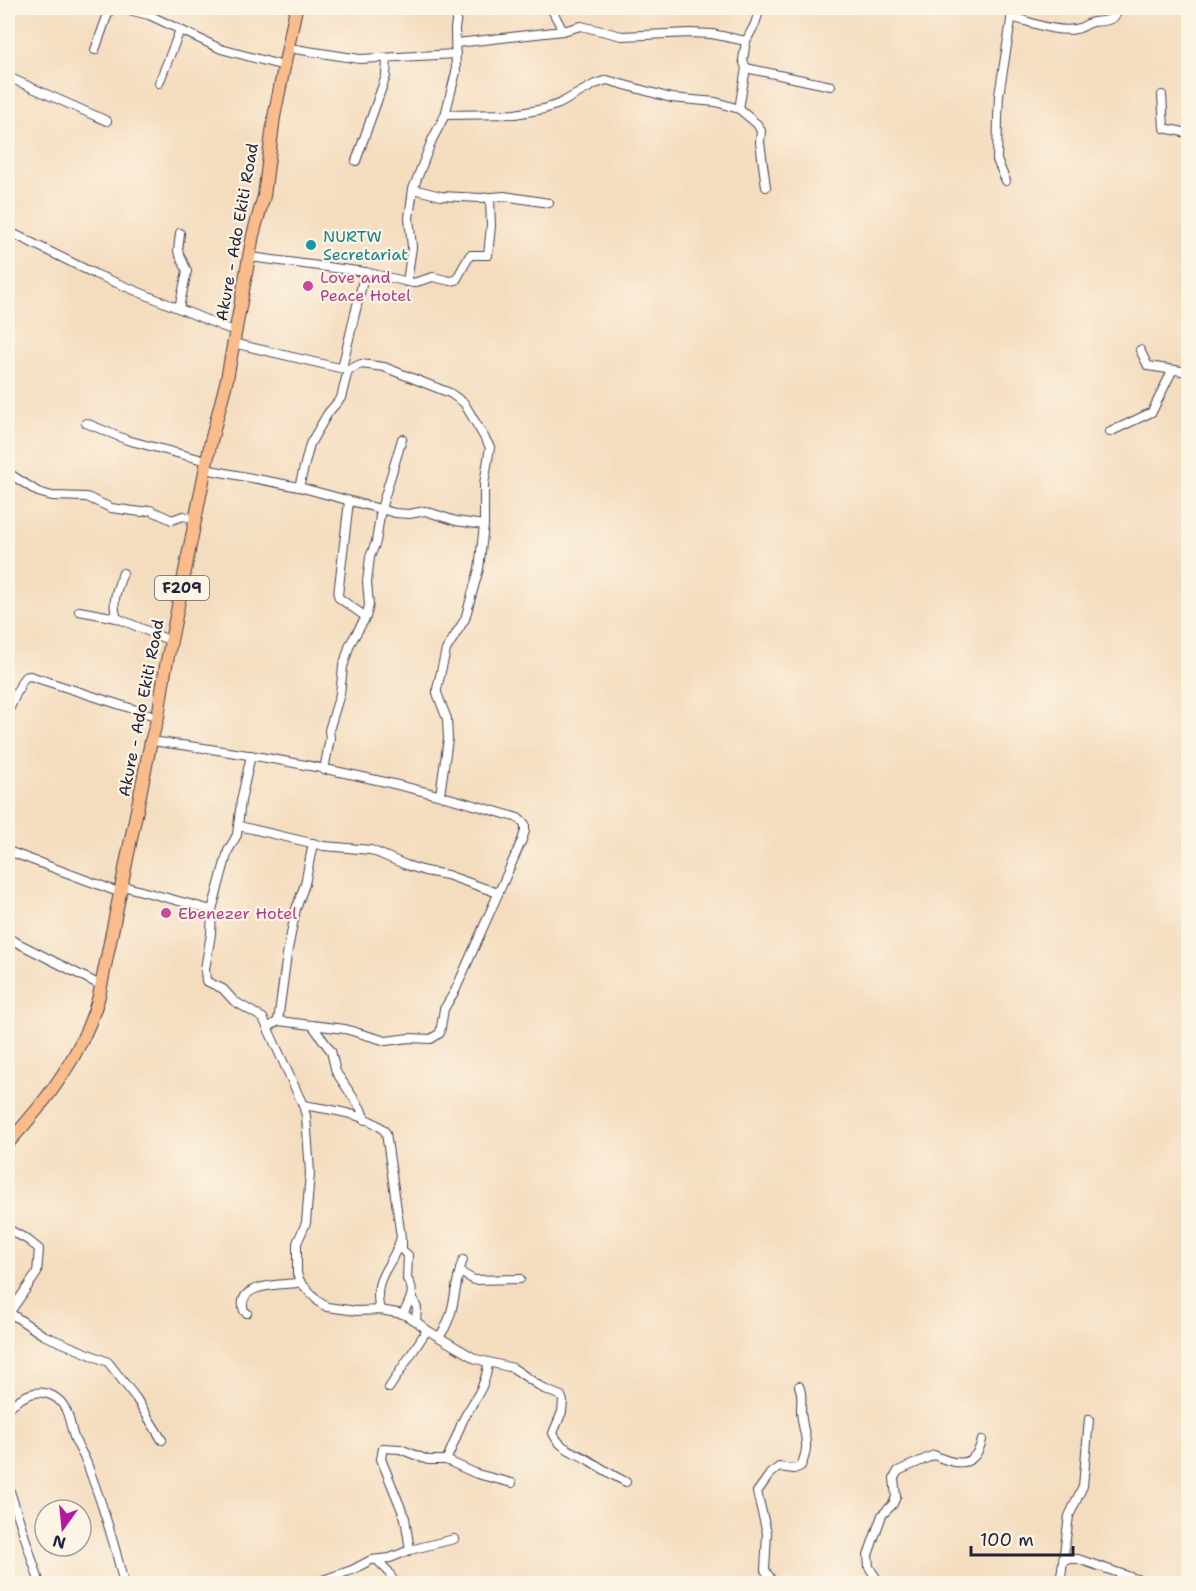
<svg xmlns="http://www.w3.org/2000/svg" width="1196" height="1591" viewBox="0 0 1196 1591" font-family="'Shantell Sans',sans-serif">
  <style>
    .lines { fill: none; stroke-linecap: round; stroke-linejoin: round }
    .street-casing { stroke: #423e4f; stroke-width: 10 }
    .primary-casing { stroke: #423e4f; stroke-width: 14 }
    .street { stroke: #fff; stroke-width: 8 }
    .primary { stroke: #f9bc8a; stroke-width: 12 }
    .culture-dot { fill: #0f9aa8; stroke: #fcf5e5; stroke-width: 2 }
    .hotel-dot { fill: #d1479c; stroke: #fcf5e5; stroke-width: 2 }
    .labels { text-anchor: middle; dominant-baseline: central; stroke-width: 4.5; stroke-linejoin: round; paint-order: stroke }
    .shield { fill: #fcf5e5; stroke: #63616e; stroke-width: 1.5 }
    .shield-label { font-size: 15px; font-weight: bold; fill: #22223b }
    .street-label { font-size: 16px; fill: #22223b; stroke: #fcf5e5 }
    .culture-label { font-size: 16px; fill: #0d838f; stroke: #fcf5e5; text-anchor: start }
    .hotel-label { font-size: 16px; fill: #b23c85; stroke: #fcf5e5; text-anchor: start }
  </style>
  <rect width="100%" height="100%" fill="#fcf5e5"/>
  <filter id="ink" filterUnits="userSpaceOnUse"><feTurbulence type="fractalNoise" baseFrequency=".0167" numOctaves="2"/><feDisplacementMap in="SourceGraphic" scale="12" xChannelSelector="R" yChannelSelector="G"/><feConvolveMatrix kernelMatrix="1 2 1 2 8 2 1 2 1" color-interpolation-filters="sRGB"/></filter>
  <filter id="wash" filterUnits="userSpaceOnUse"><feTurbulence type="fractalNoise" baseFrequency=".008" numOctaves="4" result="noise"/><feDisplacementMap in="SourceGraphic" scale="24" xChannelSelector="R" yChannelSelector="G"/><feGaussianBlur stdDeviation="1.35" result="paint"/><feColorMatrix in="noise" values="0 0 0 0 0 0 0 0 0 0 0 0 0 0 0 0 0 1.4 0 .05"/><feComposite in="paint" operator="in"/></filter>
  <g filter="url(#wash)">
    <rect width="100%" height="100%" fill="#f4dcbe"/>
  </g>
  <g filter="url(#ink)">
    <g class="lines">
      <defs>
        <g id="street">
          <polyline points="120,8 149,15 221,49 284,66"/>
          <polyline points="458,8 455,29 456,72 445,115 515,114 544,109 559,104 595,84 607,80 671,98 716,102 739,109 757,124 761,131 760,142 766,187"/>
          <polyline points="551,8 563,31 581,26 622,36 690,33 712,34 746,41"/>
          <path d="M1011,17C1031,22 1056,33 1076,29C1083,28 1087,23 1093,22C1106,21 1115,21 1119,8"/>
          <polyline points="457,43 563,31"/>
          <polyline points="288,48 360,59 456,54"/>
          <polyline points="95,50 110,8"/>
          <polyline points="746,68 831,86"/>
          <polyline points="8,77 107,121"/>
          <polyline points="159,83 180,30"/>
          <polyline points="1162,95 1164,128 1188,133"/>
          <polyline points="739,109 746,68 743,60 746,41 755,24 760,8"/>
          <polyline points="356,161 386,76 387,59"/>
          <polyline points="1006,181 997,160 998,118 999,95 1013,8"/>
          <polyline points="413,189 441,196 481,198 504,196 549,203"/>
          <polyline points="8,231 95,274 236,332"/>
          <polyline points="250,257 365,272 342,368"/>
          <polyline points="365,272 413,283 433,277 450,281 456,280 470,255 488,255 491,226 490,197"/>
          <polyline points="407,282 412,247 409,218 413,189 432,140 445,115"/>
          <polyline points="179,308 187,271 178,251 180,233"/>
          <polyline points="233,343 348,370 361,364 384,367 450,393 464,403 490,447 484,484 484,525 479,569 465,619 446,650 437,689 437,693 447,719 448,739 440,795"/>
          <polyline points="1140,350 1148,366 1188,372"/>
          <polyline points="86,423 127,440 207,461"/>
          <polyline points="1110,432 1152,412 1172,371"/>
          <polyline points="205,469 299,487 395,513 409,514 425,511 456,521 484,525"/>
          <polyline points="8,482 10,474 38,492 52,496 87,497 111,508 141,512 150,510 172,520 183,516 196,519"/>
          <polyline points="299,487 310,444 328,413 341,398 348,370"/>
          <polyline points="349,501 338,595 339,598 366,617"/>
          <polyline points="79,611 117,618 171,641"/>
          <path d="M117,618C111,603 117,588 123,573"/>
          <polyline points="8,712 22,681 25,677 30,676 158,717"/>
          <path d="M151,741C275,756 399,781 518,818L525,824V831L522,840L455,991L444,1009L440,1033L431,1039L409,1038L386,1041L345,1029L278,1021L269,1027"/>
          <polyline points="324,770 330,738 329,730 340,694 343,667 350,644 366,617 369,605 367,582 370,557 376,542 381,509 402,439"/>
          <polyline points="239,826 324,846 371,850 406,865 425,871 447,875 498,893"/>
          <polyline points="8,851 121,893"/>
          <path d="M123,886L212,910L211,934L205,969L206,981L223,989L234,1001L263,1018L303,1105L306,1116L310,1173L306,1223L297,1243V1274L301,1283L319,1302L327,1307L357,1311L380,1310L403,1314L416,1321L427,1330L476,1359L513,1368L544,1389L561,1396L563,1401L562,1412L553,1433C560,1450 576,1452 590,1461C601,1468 614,1476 626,1482"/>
          <polyline points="212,910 228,851 237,835 241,801 251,755"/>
          <polyline points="8,938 102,986"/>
          <polyline points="278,1021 287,954 296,909 305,884 313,843"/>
          <polyline points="312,1025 331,1051 336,1072 361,1109 365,1120"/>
          <path d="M303,1105C325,1109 373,1114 386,1133L401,1237C394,1266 371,1276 380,1310"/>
          <polyline points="8,1229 28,1240 39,1249 37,1273 8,1315"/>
          <path d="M402,1242V1250L408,1255L407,1279C417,1291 409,1302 403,1314"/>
          <polyline points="460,1272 474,1280 520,1279"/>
          <polyline points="412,1296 417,1308 416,1321"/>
          <polyline points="10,1313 43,1335 108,1362 136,1398 162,1440"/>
          <path d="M247,1313L244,1311C235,1283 280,1285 297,1283L299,1281"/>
          <path d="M439,1337C457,1314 453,1285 463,1260"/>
          <polyline points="389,1388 427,1330"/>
          <path d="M8,1408C21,1397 36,1387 53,1396C70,1405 69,1425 75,1440C80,1450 86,1459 89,1469C103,1506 115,1545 124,1584"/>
          <path d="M446,1460C453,1447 457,1434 463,1420C474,1399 485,1389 488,1364"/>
          <polyline points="8,1485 40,1584"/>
          <polyline points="410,1550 405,1518 381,1459 383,1448 400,1449 428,1460 446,1460 477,1474 512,1483"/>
          <polyline points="1064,1559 1078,1559 1151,1584"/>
          <polyline points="378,1561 388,1571 395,1584"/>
          <polyline points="311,1584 352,1570 371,1560 390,1558 410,1550 454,1539"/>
          <path d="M774,1584L765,1570L767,1533L757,1492L770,1474L779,1467L794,1469L801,1466C812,1441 802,1434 801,1410C801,1400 803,1395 799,1386"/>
          <path d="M880,1584L869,1567L868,1555L882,1515L893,1504L896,1497L894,1478L898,1471L934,1455C957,1466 975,1468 982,1440"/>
          <polyline points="1060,1584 1069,1516 1083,1486 1089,1419"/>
        </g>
        <path id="primary" d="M8,1143C48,1100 83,1053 99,996L151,741L158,717L165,671L211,441L227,379L253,235L264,196L274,117L296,8"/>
      </defs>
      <use href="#street" class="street-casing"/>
      <use href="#primary" class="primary-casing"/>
      <use href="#street" class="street"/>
      <use href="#primary" class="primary"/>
    </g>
  </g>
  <circle class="culture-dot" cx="311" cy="245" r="6"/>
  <g class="hotel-dot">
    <circle cx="308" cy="286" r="6"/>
    <circle cx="166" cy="913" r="6"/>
  </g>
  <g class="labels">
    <rect class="shield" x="155" y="576" width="54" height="24" rx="4.5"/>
    <g class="shield-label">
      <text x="182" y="588">F209</text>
    </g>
    <g class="street-label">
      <text transform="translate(237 232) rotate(-80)">Akure - Ado Ekiti Road</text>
      <text transform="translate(141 708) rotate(-79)">Akure - Ado Ekiti Road</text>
    </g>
    <g class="culture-label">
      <text x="323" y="236">NURTW<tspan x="323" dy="18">Secretariat</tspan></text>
    </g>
    <g class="hotel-label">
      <text x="320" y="277">Love and<tspan x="320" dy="18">Peace Hotel</tspan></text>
      <text x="178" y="913">Ebenezer Hotel</text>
    </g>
  </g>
  <rect width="1196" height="1591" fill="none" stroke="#fcf5e5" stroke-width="30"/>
  <g transform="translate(63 1528) rotate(195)"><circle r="28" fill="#fcf5e5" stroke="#a5a1a1" stroke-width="1.5"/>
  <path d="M0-4.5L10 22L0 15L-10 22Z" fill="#b5179e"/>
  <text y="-9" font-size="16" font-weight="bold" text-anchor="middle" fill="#22223b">N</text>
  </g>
  <path d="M971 1546v9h102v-9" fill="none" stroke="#22223b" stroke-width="3"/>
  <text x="980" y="1546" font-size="18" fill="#22223b" stroke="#fcf5e5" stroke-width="4.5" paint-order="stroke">100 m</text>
</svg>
